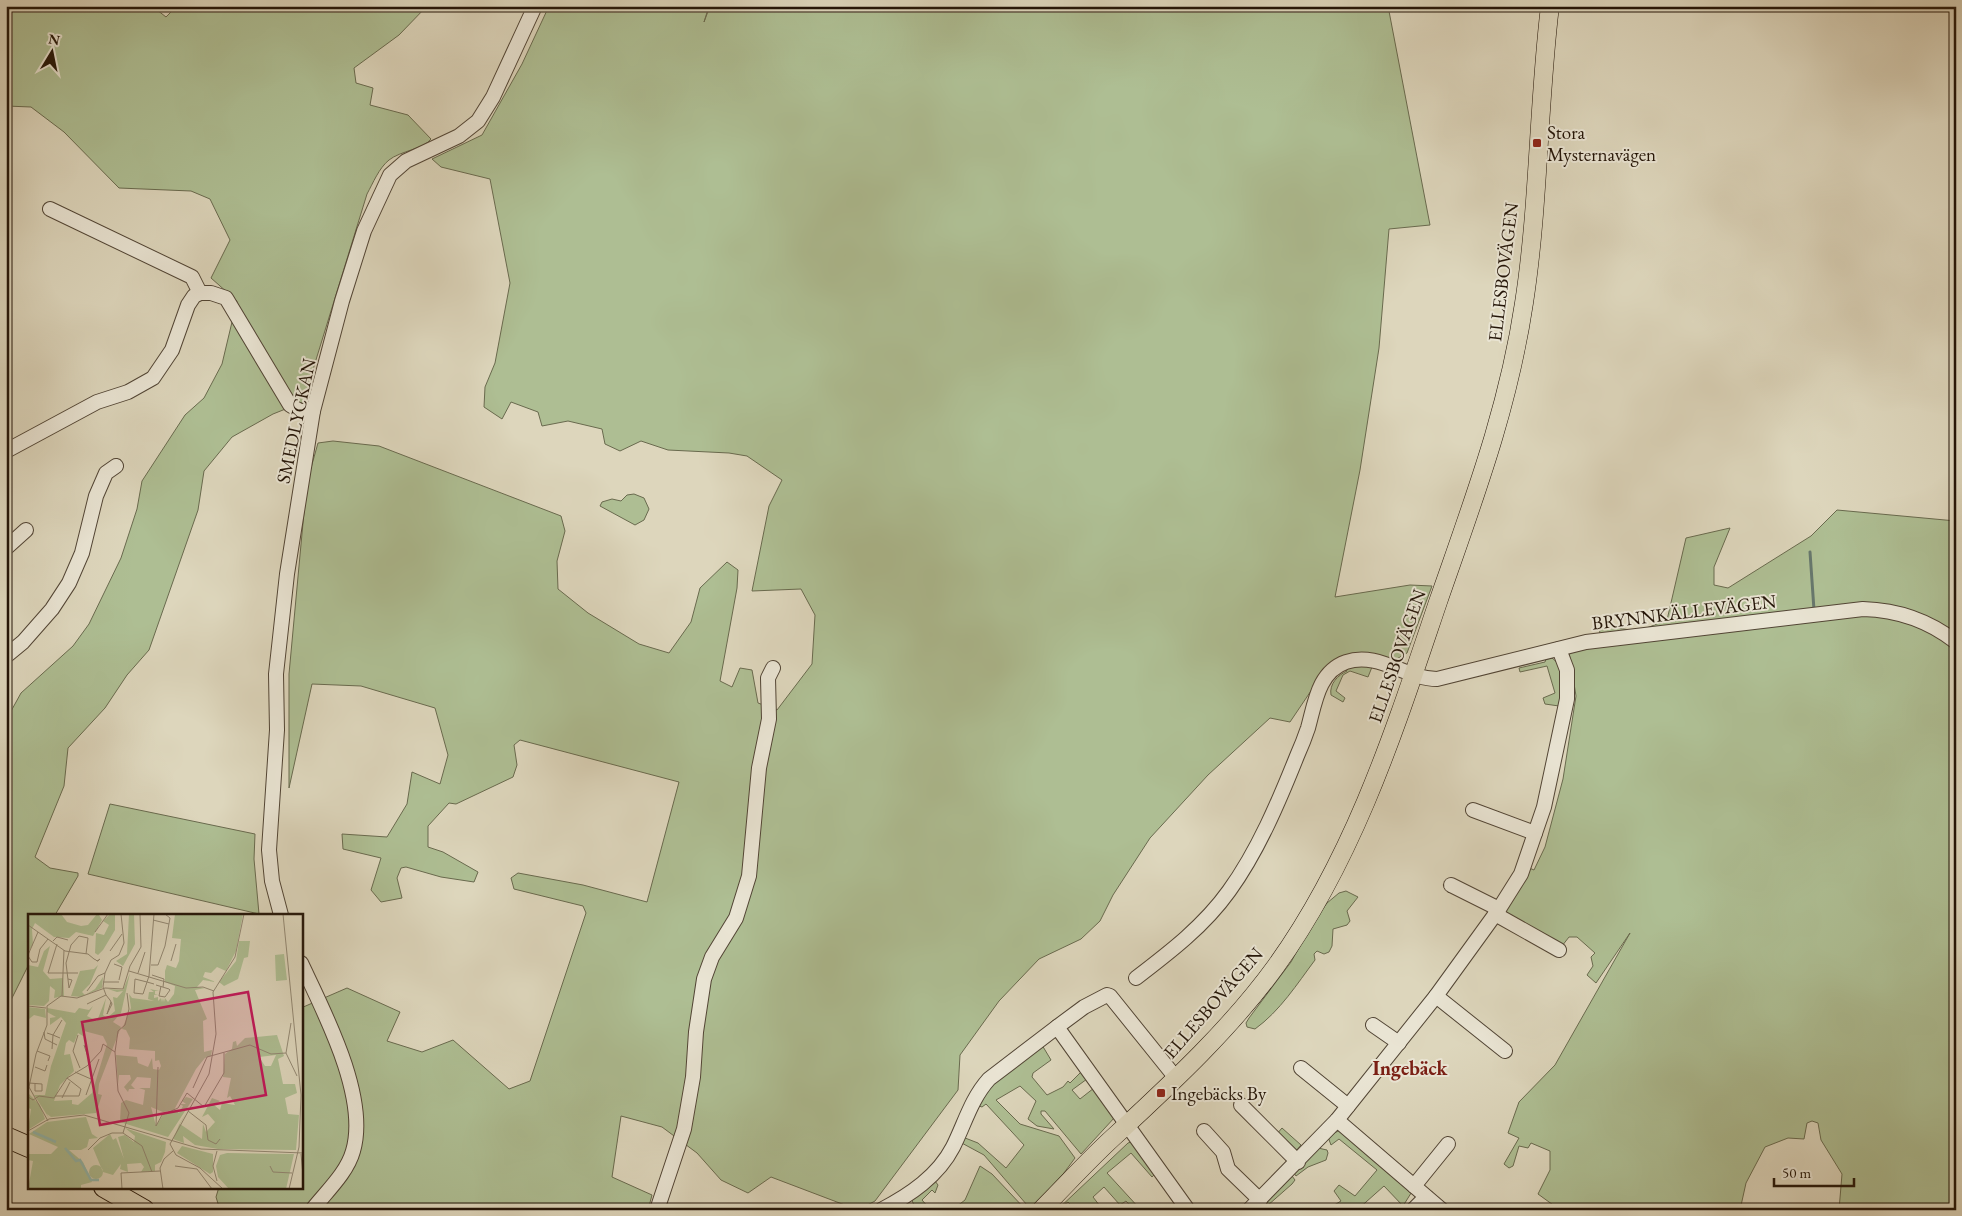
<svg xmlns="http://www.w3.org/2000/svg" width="1962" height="1216" viewBox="0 0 1962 1216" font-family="'EB Garamond',serif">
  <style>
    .green { fill: #aebe93; stroke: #696a4e }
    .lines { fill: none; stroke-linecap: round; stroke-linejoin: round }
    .stream { stroke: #67776c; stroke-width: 3 }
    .minor-casing { stroke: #524535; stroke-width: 16 }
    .major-casing { stroke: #241508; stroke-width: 19 }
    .highway-casing { stroke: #241508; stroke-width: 22 }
    .minor { stroke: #e9e4d3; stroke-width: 14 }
    .major { stroke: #ddd6bc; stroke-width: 18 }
    .highway { stroke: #ddd6bc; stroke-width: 20 }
    .poi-dot { fill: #8f2418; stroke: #e9e4d3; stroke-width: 2 }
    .labels { text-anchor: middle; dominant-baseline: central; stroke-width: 4; stroke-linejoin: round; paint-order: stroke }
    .poi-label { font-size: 19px; fill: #241508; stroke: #e9e4d3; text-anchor: start }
    .street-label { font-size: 19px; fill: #241508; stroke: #e9e4d3 }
    .neighbourhood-label { font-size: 20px; font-weight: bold; fill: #7a1f14; stroke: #e9e4d3 }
    .inset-river { fill: none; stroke: #93b9af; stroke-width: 2.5 }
    .inset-road { fill: none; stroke: #938974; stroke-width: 1 }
    .view { fill: #c2185b; fill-opacity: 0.15; stroke: #c2185b; stroke-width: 2.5 }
    .inset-edge { fill: none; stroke: #241508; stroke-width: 2.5 }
  </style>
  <rect width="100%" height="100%" fill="#ddd6bc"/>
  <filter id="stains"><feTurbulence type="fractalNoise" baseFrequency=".004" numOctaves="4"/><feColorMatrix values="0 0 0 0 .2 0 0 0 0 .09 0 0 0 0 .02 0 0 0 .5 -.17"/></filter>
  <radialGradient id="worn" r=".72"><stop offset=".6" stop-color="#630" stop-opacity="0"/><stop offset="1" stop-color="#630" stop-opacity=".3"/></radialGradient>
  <g class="green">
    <path d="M6,6H152L166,17L177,6H285L294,9L302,6H427L399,35L354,68L356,83L373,88L370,105L408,115L431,139C424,149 400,151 389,160C379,168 373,183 367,194L303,402L273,414L232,437L204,471L198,510L149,650L127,675L105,708L68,748L64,786L35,857L50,868L78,873V876L55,915H29V964L6,1010V732L10,713L21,693L73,646L89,624L121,558L137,509L142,481L185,415L204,398L222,364L237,301L211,278L230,240L210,199L191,191L119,188L64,132L31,107L6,106Z"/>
    <polygon points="549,6 709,6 704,22 710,6 1388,6 1430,225 1389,229 1379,348 1360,470 1335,597 1410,585 1432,586 1407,653 1395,660 1367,654 1319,679 1290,722 1270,718 1208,775 1150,838 1113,895 1100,921 1081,939 1039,959 999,1001 960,1055 958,1090 875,1201 858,1210 771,1177 748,1193 721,1180 697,1153 662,1127 621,1116 612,1177 652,1195 648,1210 220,1210 216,1197 219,1187 301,1187 301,1008 347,988 400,1012 387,1041 422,1052 453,1040 509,1089 530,1081 586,913 583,906 514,889 511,878 518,873 583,885 647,902 679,782 520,740 514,745 517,765 513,777 456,804 449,803 428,826 428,847 443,852 478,872 474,882 441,877 406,867 401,868 397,878 402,898 381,902 371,890 381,858 343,849 342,834 387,837 407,804 412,772 440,784 448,755 435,708 361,686 312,684 289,788 289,674 304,512 309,475 318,443 333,441 379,446 561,516 565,531 557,561 558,589 588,613 639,644 669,653 691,622 700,588 727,562 738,570 737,588 720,681 732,687 740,668 752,670 758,703 777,710 812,664 815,615 801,589 752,591 769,506 782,480 747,456 729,453 668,450 641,441 620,451 605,444 602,429 568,421 542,426 538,412 511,402 502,419 484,407 485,387 495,363 510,283 490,179 441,167 432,159 482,135 522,64"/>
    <polygon points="634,494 644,498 649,509 644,520 635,525 600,506 602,502 612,499 621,501 627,495"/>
    <polygon points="1837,510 1956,521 1956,1210 1839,1210 1842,1174 1821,1140 1818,1123 1812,1121 1807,1123 1804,1139 1788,1138 1765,1147 1746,1183 1740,1210 1560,1210 1538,1194 1550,1170 1550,1151 1531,1143 1528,1148 1519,1146 1513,1166 1509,1168 1504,1164 1519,1138 1508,1133 1519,1102 1555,1065 1630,933 1596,983 1587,975 1593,966 1591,957 1595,953 1577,937 1569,937 1562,946 1511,921 1504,910 1527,867 1534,870 1545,847 1563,779 1576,696 1569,652 1599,646 1600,626 1639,631 1667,620 1686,538 1730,528 1714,567 1714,585 1728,588 1811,536"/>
    <path d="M1552,658C1568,670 1563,690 1559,706L1545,704L1543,698L1555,693L1547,666L1520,672L1519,668L1545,662L1546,659Z"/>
    <path d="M1354,665L1372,667L1368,677L1350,671L1343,675L1336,691L1345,698L1343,702L1331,695C1329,684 1338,675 1347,671L1345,668Z"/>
    <polygon points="110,804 255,834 254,859 259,914 88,874"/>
    <path d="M1346,891L1358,897L1347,911L1350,921L1347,925L1333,929L1332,946L1329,952L1324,954L1317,951L1314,954L1315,960C1297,984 1280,1011 1255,1029L1247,1027L1246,1023L1249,1018L1291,962L1312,924L1327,903L1339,893Z"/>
    <polygon points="1042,1045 1051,1060 1033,1073 1032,1077 1047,1095 1063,1087 1068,1081 1070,1083 1082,1071 1087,1079 1072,1090 1080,1099 1094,1088 1115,1117 1081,1154 1045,1111 1041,1111 1041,1114 1054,1129 1037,1126 1028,1119 1036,1101 1020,1086 996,1100 1020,1124 1059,1136 1075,1158 1055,1185 1032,1207 1027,1205 984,1155 958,1141 960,1136 978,1143 1006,1168 1024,1145 986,1104 982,1107 976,1105 983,1091"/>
    <polygon points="1282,1128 1301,1145 1294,1153 1276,1135"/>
    <polygon points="1338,1131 1343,1132 1413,1190 1403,1206 1384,1186 1357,1210 1326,1210 1341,1201 1334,1191 1339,1185 1355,1196 1377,1170 1339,1139 1331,1145 1328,1137"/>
    <polygon points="1131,1142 1154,1175 1152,1177 1131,1153 1107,1173 1140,1209 1150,1207 1153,1210 1134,1210 1126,1201 1120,1205 1104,1187 1093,1197 1103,1210 1073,1210 1073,1207 1068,1202 1057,1210 1128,1143"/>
    <polygon points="1318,1148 1327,1150 1328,1153 1326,1160 1308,1167 1296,1176 1294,1173"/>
    <polygon points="980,1166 992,1174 1026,1210 952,1210 965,1200"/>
    <polygon points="1292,1176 1295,1180 1292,1184 1267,1206 1262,1205"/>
    <polygon points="935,1181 938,1185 935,1193 932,1190 922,1200 929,1208 921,1210 914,1205 910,1196"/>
  </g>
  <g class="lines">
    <polyline class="stream" points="1810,552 1814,610"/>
    <defs>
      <g id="minor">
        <polyline points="50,209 192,277 200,293"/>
        <polyline points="6,451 97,402 128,392 153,378 172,350 188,305 194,296 200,293 211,293 226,298 290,405 300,411 313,411"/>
        <polyline points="6,548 26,530"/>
        <polyline points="6,656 23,642 52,609 69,583 82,553 96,496 106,473 116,466"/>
        <polyline points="1473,810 1535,833"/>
        <polyline points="1451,885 1499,909"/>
        <polyline points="1495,914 1559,950"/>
        <polyline points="281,915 272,881 269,850 277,730 276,674 287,574 313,411 342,301 364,231 390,175 406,161 459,136 478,121 493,97 535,6"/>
        <path d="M301,963C324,1012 369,1097 353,1151C347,1173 326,1192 312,1210"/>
        <path d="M1136,978C1170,952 1204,926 1229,891C1258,851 1279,801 1297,756C1301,747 1305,737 1308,728C1315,703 1318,672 1346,662C1378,651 1406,679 1437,679L1586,642L1863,609C1898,610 1928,620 1956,642"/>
        <polyline points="1436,996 1505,1051"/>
        <polyline points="1373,1025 1399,1043"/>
        <polyline points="1057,1027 1084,1007 1107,995 1110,996 1176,1078"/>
        <polyline points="1301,1068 1348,1106"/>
        <polyline points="1241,1105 1298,1162"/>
        <polyline points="1337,1120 1442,1210"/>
        <polyline points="1204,1131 1223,1152 1228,1169 1260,1200"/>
        <polyline points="1414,1186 1448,1144"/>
        <polyline points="657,1210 684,1129 693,1077 696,1032 704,979 712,957 736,918 749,876 759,768 769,719 768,678 773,668"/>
        <path d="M881,1210C910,1195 938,1176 953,1147C965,1123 971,1099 989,1079L1057,1027L1188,1210"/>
        <polyline points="1249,1210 1337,1120 1436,996 1499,909 1521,874 1544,807 1567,699 1567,670 1559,649"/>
        <polyline points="1413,1210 1426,1197"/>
      </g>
      <path id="major" d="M1041,1210C1067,1184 1091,1157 1118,1133C1174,1081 1231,1028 1276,966C1355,856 1395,729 1438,602C1473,501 1508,410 1524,303C1539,206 1538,105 1550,6"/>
      <g id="highway">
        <polyline points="6,1137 29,1147"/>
        <polyline points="104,1187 144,1210"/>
      </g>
    </defs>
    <use href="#minor" class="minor-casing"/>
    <use href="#major" class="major-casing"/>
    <use href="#highway" class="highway-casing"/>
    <use href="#minor" class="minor"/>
    <use href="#major" class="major"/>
    <use href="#highway" class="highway"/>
  </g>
  <g class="poi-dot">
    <rect x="1532" y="138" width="10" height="10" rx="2.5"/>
    <rect x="1156" y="1088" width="10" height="10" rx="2.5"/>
  </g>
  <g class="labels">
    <g class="poi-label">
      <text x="1547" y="132">Stora<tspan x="1547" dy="22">Mysternavägen</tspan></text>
      <text x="1171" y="1093">Ingebäcks By</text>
    </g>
    <g class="street-label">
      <text transform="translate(1503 272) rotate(-83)">ELLESBOVÄGEN</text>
      <text transform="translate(296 421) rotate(-78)">SMEDLYCKAN</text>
      <text transform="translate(1684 612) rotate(-7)">BRYNNKÄLLEVÄGEN</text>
      <text transform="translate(1397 656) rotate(-71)">ELLESBOVÄGEN</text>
      <text transform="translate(1213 1003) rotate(-49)">ELLESBOVÄGEN</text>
    </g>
    <g class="neighbourhood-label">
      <text x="1410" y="1068">Ingebäck</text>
    </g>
  </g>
  <g transform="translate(28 914)">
    <rect width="275" height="275" fill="#ddd6bc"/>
    <path d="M0,0H33L39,8L53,12L60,11L69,0H77V1H71L74,6L65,22L48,18L41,24L26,23L7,9L4,15L5,31L0,38ZM82,0H87V16L75,36L70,41L67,39L68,19L76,21L81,11L75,7ZM101,0H106L107,30L95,52L88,47L99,40ZM147,0H215L208,37L198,57L189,53L183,59L177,58L175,63L188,68L175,66L169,73L177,74L167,76L179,105L175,107L176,138L184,136L183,142L177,144L168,155L146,196L135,198L123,193L128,212L135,201L148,196L151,199L155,192L152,190H158L154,187L158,183L165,185L140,223L92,208L93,189L98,186L115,191L117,176L111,174H122L123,164L109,163L103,171L107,175H101L100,178L96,173L103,165L102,161H91L90,170L88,141L109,143L110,149L120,153L124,144L125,155L131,156L133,152L131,146L127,147V137L101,135L102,124L98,116L94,115L103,94L101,80L104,84L126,87L120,85L121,78H126L122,75L131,77H127V80H130L126,81V84L130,83V87L133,84L134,88L135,84L136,88L137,84L140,88L146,80L147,72L137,68V57L139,51L148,54L151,47L153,25L144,24ZM211,27H222L220,43L216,44L210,65L196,72L191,68L208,47ZM22,32L15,57L22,65L35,64V60L36,82L26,84L27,76L22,72L21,87L16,92L0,91V51L10,53L16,37ZM256,40L259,66L248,67L247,41ZM70,51L62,70L54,78L57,81L67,75L75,63L74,74L53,83L43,82L52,57L66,55ZM102,59L93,99L85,108L93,113L71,170L70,180L74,181L68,199L23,203L19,200L21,204L3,176L6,181H17L23,152L38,109L33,103L22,111V104L28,103L19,98L18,118L19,94L47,99L51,94L61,96L65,92L59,102L69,107L78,84L75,101L79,104L87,97L85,83L89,84L95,77L89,78L80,75L95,76ZM56,117L75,122L79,130L64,179L50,191L44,190V186L26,187L32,171L46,157L42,140L36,141L38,129L41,126L46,129L50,119L55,122ZM0,93L17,95L18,104L6,101L1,105L0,122ZM249,121L256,142L250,145L255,170H267L269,179L257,184L260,200L271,201L268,236L190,235L167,231L155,222L156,229L145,225L151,211L159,197L152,210L174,225L175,210L178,218L187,208L180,200L174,203L184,184L192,187L186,191L192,196L194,189L207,191L202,182L199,184L203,164L195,163L197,140L204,135L205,128L208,127L209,132L217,124ZM248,141L243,152H237L231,143ZM0,179L12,191L17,205L0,216L3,195L0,194ZM58,203L64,220L70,224L61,225L59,233L53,236H41L55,248L64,268L53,271V275H0L5,247L0,246V240H23L30,233L1,220L19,208ZM97,214L138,228L137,238L133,248L127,251V257L113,258L116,253L113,249L99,250L100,258L92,255L93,250L85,261L75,258L65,234L82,220L85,226L88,224L96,245L90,223L97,221L106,228L107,222ZM154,232L185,240V258L182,260L149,239ZM199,239L266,240L258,275H201L190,263L188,252L192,241ZM61 258a7 7 0 1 1 14 0a7 7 0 1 1-14 0Z" fill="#aebe93" fill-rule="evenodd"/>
    <path class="inset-river" d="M5,218L28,228M37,234L48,247L52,246L63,266H71"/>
    <path class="inset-road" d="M126,0L121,62L119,68L107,65L106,79L115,80L119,68L126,70M255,0L273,181L271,233L261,275M125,6L141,10M0,11L37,37L60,40L66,45L68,46L69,47H70L72,45L69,47M67,18L80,0M25,27L29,23L40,26M29,30L20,59H50M82,37L94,20M0,41L10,18M0,42L4,48H9L12,35L20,25M143,47L148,30M86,50L94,53L91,66M123,51H130L137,32L142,4L137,0M101,57L158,74L175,73L186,77M110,59L117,38M124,61L136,65L135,73M40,65L44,66L41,74L38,49L43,31L51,22L60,24L58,40M75,68H91M128,71L141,75L142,76L137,83L131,82L133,72M59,77L70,62L77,59M78,81L82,86L84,90L79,100L83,88M34,82L36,36M59,90L78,81L75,73L77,59L83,46L91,41L96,29L93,0M0,92L18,94M263,109L258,139L269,162M16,118L17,125L29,131M19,119L25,121L24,135M50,121L45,137L52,154M32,124L25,121L34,106M56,131L61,146M9,137L22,142L20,147M7,153L17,157L19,151M130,153L128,212L134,201L150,194L159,179L176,193L196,159V139M47,158L63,165M1,169L14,170V177H7V170M165,174L179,143L222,131L243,140L258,139M58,181L71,145M27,182H51L53,175L39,164M0,183L5,186L11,182L26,184L39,164L59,152L73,137L75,130L87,138M34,184L42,168M160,197L178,211L180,226L188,230L192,225M20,207L1,173L8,140L19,111V92L33,82L49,84L77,74L95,75L102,52L113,33L112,0M0,217L21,205L56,201L173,235L275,239M95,219L101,199L90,177L87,138L90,117L97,111L101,95L99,79M60,236L72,224L84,219H95L114,232L124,258M273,240L275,261M147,252L169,255L184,275M242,252L245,258L264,259M189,267L185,252L189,237M94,275L93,259L132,257M135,275L132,254L136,245L145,237M195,275L172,254L148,241L142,230L181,160L188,120L185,78L207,43L216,0"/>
    <path class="view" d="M220,78L238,181L72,211L54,108Z"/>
    <rect width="275" height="275" class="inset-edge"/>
  </g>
  <rect width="1962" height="1216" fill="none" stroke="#ddd6bc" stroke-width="25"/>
  <rect x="8" y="8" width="1947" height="1201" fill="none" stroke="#241508" stroke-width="2.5"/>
  <rect x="12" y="12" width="1937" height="1191" fill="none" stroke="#241508"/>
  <g transform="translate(52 52) rotate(10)" stroke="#e9e4d3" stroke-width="4" paint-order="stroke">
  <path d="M0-4L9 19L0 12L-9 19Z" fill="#241508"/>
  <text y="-8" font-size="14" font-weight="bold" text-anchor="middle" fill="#241508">N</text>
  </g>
  <path d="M1774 1178v8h80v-8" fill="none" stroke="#241508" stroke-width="2.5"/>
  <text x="1782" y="1178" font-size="15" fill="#241508" stroke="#e9e4d3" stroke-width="4" paint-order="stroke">50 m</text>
  <rect width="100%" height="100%" filter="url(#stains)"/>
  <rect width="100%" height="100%" fill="url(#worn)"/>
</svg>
